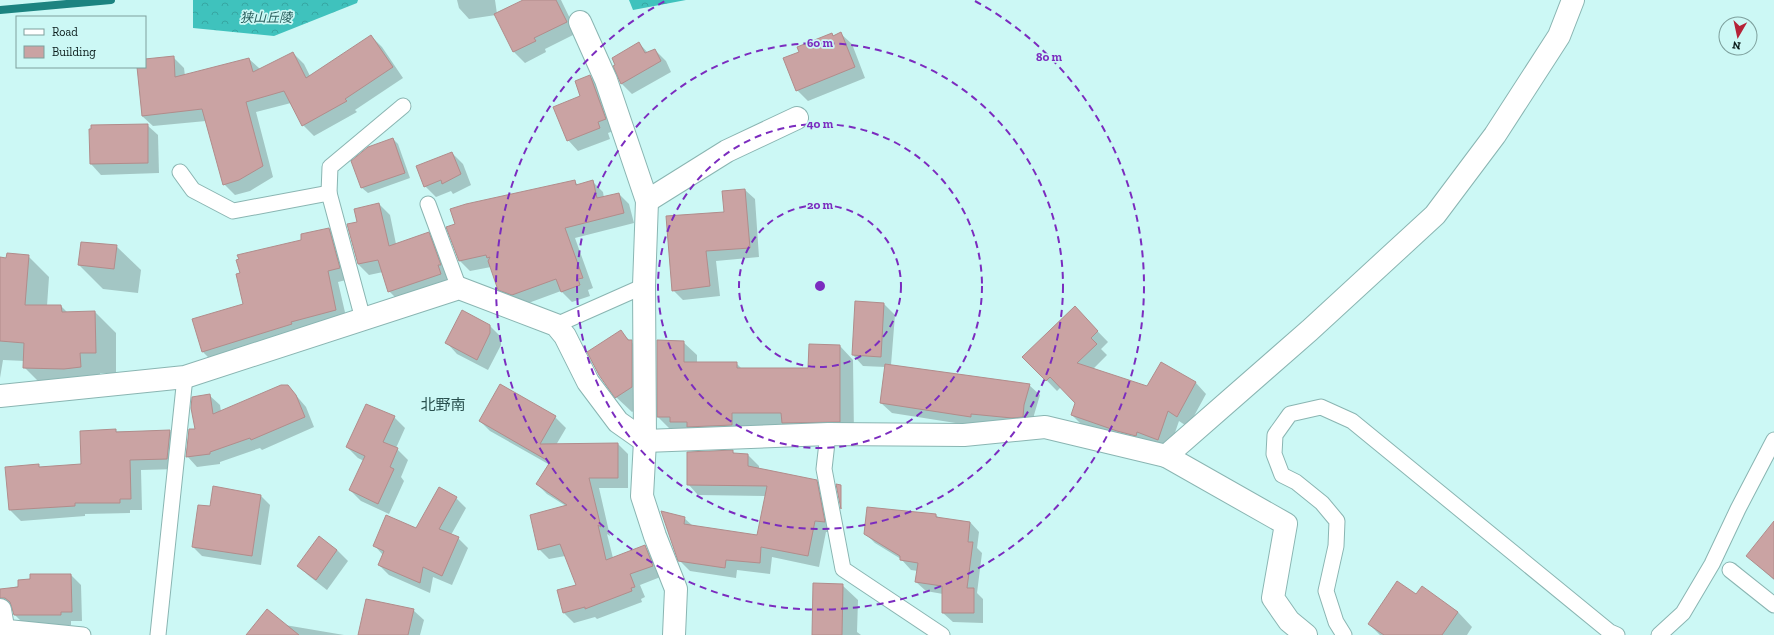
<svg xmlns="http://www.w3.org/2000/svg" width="1774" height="635" viewBox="0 0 1774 635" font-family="'Zilla Slab','Noto Sans JP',serif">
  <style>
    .forest { fill: url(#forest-crowns) }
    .shadow { fill: #0003 }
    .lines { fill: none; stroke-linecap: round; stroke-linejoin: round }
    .stream { stroke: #1c8380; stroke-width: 8 }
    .building { fill: #caa3a3; stroke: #b18c8b }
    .service-casing { stroke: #8ab5b2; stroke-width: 17 }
    .minor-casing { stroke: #8ab5b2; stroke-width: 24 }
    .service { stroke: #fff; stroke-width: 15 }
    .minor { stroke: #fff; stroke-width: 22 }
    .ring { fill: none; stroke: #7b2cbf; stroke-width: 2; stroke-dasharray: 7 5 }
    .labels { text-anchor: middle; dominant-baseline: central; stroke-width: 3.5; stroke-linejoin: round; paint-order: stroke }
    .park-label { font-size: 13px; font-style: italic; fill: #295e5c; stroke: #ccf8f5 }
    .quarter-label { font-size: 15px; fill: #2a514f; stroke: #ccf8f5 }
    .centre { fill: #7b2cbf; stroke: #ccf8f5; stroke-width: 2 }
    .ring-label { font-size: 12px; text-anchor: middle; font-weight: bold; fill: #7b2cbf; stroke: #ccf8f5; stroke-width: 3.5; stroke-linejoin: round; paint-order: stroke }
  </style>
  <defs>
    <pattern id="forest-crowns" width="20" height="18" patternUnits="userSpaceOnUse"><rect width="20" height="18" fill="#3fc2bd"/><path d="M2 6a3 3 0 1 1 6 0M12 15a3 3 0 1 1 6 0" fill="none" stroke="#36a6a2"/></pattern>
  </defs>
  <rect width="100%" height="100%" fill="#ccf8f5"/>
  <g class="forest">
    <polygon points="193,0 358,0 357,3 274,36 193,28"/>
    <polygon points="629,0 686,0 633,10"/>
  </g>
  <g class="shadow">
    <polygon points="457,0 495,0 497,14 525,0 561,0 577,33 545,49 546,52 525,63 514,52 496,15 469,19 459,8"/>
    <polygon points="832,34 834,36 841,34 852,44 865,78 808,101 797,90 800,52"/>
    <polygon points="371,36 382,47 403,78 355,110 357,112 314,136 303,125 291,103 256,112 273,177 250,191 235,195 224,184 206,121 153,126 142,116 138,67 145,67 145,60 173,57 184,68 185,76 249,59 260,69 293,53 304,64 310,76"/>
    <polygon points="639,43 648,53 655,50 666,61 671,72 632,94 621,83"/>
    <polygon points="590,76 601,87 616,130 608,133 610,139 578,151 568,140"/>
    <polygon points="147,125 158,135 159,173 101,175 91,164"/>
    <polygon points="393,139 398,144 410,178 368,193 362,188 353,161"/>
    <polygon points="452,153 463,164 471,185 453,194 451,191 436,197 425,186"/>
    <polygon points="574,181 578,185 593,182 603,192 604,198 619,194 629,204 634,223 575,238 593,288 588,290 590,296 572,302 561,291 523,305 510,300 499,289 491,267 470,271 459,260"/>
    <polygon points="745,190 755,199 759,257 716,261 720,296 683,300 673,290 725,213"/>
    <polygon points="379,204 390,215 396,244 429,233 439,244 451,284 400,302 389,291 383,272 369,275 358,264 358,222"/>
    <polygon points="329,229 340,240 350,279 338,282 347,321 213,362 203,352 245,305 241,274 302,241"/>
    <polygon points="116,246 141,270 138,293 103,289 79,265"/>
    <polygon points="28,256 49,277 47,306 61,306 68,313 95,312 116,333 116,373 100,373 102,388 45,388 24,367 25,361 3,360 0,378 0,258 7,259"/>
    <polygon points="856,302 884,304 895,315 891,365 1029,385 1040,395 1034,415 1033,427 981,427 892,413 881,403 886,367 863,366 853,355"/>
    <polygon points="1075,308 1108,342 1101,349 1107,355 1093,369 1148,388 1161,363 1196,383 1206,394 1188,427 1179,421 1169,450 1083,426 1072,415 1076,402 1061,387 1057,391 1024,357"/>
    <polygon points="490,326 501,337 501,345 488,370 457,354 447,343"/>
    <polygon points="621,332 647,357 647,402 632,412 616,397"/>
    <polygon points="683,342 697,355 697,363 736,363 742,369 809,369 840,346 853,360 854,435 672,431 658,417"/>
    <polygon points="288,386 306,407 314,427 262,450 260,448 220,462 220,464 197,467 187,456 209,395 220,405 221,412"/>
    <polygon points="500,386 555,417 566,428 556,445 618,444 628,454 628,488 599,488 610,536 607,534 613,558 645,547 655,557 663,576 640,585 645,597 641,599 642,602 597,619 595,617 574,623 564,613 558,591 577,586 565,556 549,559 539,549 566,506 547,494 537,484 550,465 490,431 480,421"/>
    <polygon points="394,417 405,428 396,448 408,460 401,477 404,481 389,514 361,501 350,490 364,461 358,458 347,447"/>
    <polygon points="170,431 181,442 178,469 141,470 142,510 130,510 130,513 85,514 85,516 21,521 10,510 38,466 41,468 82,465 81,432"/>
    <polygon points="732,451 735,454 748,455 759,466 759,469 816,481 827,492 835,532 826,532 819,567 772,557 770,574 737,570 736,578 690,571 679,560 684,518 693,526 758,537 766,496 698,495 688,484"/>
    <polygon points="261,496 270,505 261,565 202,556 193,547 210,507"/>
    <polygon points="456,498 466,508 451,535 458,538 468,548 452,585 433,577 430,593 389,575 379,565 383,555 374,545 417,529"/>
    <polygon points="936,515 939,518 970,522 979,532 977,548 982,553 977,593 983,599 983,623 953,622 943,613 943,594 926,591 916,582 918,571 911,570 901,559 875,543 865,533"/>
    <polygon points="1774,523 1774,580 1747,556"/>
    <polygon points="319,537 337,550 348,561 327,590 309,576 298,566"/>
    <polygon points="71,575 81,585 82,621 71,621 71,625 25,625 15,615 12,608 0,597 0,590"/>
    <polygon points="842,585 858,600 857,632 861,635 813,635"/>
    <polygon points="1422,588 1458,612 1472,627 1467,635 1380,635 1369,624 1417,596"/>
    <polygon points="413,610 424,620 420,635 359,635"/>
    <polygon points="285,625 344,635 250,635"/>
  </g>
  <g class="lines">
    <polyline class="stream" points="0,10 111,0"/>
  </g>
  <g class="building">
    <polygon points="523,0 556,0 567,22 534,38 536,41 513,52 494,14"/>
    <polygon points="841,32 855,67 796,91 783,58 799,52 797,47 832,33 833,36"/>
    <polygon points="371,35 393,67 345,99 347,101 302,126 284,91 246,102 263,166 239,180 223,185 202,109 142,116 137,67 145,67 145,59 174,56 175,77 249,58 253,72 293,52 306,78"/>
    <polygon points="639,42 645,53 655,49 661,61 621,84 613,66 615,65 612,58"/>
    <polygon points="590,75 606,119 598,122 600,128 567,141 553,107 580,96 575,81"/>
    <polygon points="148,124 148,163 90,164 89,129 91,129 91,125"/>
    <polygon points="393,138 405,173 361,188 351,161 368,147"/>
    <polygon points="452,152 461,174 442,184 441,180 424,187 416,166"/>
    <polygon points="575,180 576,185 593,180 597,198 619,193 624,213 565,228 583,278 578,279 580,285 561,292 556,279 512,295 498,290 488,261 490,257 487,258 486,255 459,261 446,227 455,224 450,209 466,204"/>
    <polygon points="745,189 750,248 706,251 710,286 672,291 666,216 724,212 722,191"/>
    <polygon points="379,203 389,246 429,232 441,265 438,265 441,274 388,292 378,260 358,264 347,224 357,222 354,209"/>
    <polygon points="329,228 340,268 328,271 336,310 291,322 292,324 202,352 192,319 243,304 236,274 240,273 236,260 239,259 237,255 301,240 301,234"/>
    <polygon points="81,242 117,245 114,269 78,265"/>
    <polygon points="7,253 29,255 25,305 61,305 62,312 95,311 96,353 80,353 81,367 64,369 23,368 24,343 0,341 0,257 6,258"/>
    <polygon points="855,301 884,303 881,357 852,355"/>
    <polygon points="1075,306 1098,331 1091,338 1097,344 1077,363 1147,386 1161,362 1196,382 1177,417 1168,411 1158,440 1137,432 1136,436 1117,431 1071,415 1075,403 1050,377 1046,381 1022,357"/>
    <polygon points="462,310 490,325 490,333 477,360 445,343"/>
    <polygon points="621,330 628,340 632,340 632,387 615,398 599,375 587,352"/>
    <polygon points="657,340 684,341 684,362 737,362 737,368 808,368 809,344 840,345 840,422 782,423 781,413 732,413 732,425 687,427 687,422 670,422 670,417 657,417"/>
    <polygon points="885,364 1030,384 1024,405 1023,417 1012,418 971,414 971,417 880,403"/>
    <polygon points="500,384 556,416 540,444 618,443 618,478 589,478 601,527 598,525 606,560 645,545 653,566 630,574 635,587 631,588 632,591 585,609 585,607 563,613 557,590 576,585 560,544 538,550 530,515 567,505 536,484 550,462 479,421"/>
    <polygon points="281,385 288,385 296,395 305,417 251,440 250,438 210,452 210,454 186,457 189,429 195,429 191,408 192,397 210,394 213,414"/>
    <polygon points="366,404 395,416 383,442 398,448 390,467 394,469 378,504 349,490 365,456 346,447"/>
    <polygon points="116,429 116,432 170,430 167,459 130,460 131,499 120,499 120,503 75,503 75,506 9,510 5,467 39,464 39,467 81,464 80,431"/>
    <polygon points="733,450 733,453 748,454 748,466 817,480 825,522 815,521 808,556 761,547 760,563 726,560 725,568 678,561 661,511 685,517 684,524 757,535 767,486 687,485 687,452"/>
    <polygon points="836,484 841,485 841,509"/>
    <polygon points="213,486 261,495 252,556 192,547 198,505 210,506"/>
    <polygon points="439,487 457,497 439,529 459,537 442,576 423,567 420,583 378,565 384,551 373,546 386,515 416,528"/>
    <polygon points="867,507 936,514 936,517 970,522 968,542 973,542 967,588 974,588 974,613 942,613 942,586 915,582 918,563 900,560 900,556 864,534"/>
    <polygon points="1774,521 1774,579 1746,556"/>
    <polygon points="319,536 337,550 316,580 297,566"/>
    <polygon points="30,574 71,574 72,612 61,612 61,615 14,615 10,602 5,598 0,598 0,589 18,587 18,580 30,579"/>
    <polygon points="1397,581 1416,594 1422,586 1458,612 1442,635 1384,635 1368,624"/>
    <polygon points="813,583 843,584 842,635 812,635"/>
    <polygon points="366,599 414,609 408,635 358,635"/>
    <polygon points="267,609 299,635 246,635"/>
  </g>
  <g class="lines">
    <defs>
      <g id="service">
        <polyline points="180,172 193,190 233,211 329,193 363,319"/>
        <polyline points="329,193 330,167 403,106"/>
        <polyline points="428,204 459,288"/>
        <polyline points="556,325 644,286"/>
        <polyline points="828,434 824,469 843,569 942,635"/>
        <polyline points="1730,570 1774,605"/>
        <polyline points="3,627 83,635"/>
        <polyline points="158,635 185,377"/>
        <polyline points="1344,635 1336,622 1326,591 1336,546 1337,521 1322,503 1296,482 1282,475 1274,454 1275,435 1290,414 1321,407 1352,421 1610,632 1617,635"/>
        <polyline points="1659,635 1683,613 1712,564 1738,509 1774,440"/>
      </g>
      <g id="minor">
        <polyline points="580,22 606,80 647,201 644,286 645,441 642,496 655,536 676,589 674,635"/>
        <polyline points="647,201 727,151 797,118"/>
        <polyline points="0,396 185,377 459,288 556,325 565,336 588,382 618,422 645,441 828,434 964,435 1045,427 1166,456 1286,524 1273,598 1289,621 1306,635"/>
        <polyline points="1166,456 1310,330 1435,215 1495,135 1559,36 1573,0"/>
        <polyline points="0,610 3,627 2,635"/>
      </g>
    </defs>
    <use href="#service" class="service-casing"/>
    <use href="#minor" class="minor-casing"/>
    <use href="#service" class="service"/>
    <use href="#minor" class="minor"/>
  </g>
  <g class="ring">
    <circle cx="820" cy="286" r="81"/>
    <circle cx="820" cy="286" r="162"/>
    <circle cx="820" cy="286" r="243"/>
    <path d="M975 1A324 324 0 1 1 665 1"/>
  </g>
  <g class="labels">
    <g class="park-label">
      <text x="266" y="17">狭山丘陵</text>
    </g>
    <g class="quarter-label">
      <text x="443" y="405">北野南</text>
    </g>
  </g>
  <circle cx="820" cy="286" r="6" class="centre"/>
  <g class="ring-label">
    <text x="820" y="47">60 m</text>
    <text x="1049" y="61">80 m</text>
    <text x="820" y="128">40 m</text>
    <text x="820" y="209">20 m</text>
  </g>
  <rect x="16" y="16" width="130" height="52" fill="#ccf8f5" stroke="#7ea09d"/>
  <rect x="24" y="29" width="20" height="6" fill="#ffffff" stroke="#7ea09d"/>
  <text x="52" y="36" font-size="12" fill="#0a1b1a">Road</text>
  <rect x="24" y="46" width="20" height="12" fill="#caa3a3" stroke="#7ea09d"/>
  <text x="52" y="56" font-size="12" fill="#0a1b1a">Building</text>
  <g transform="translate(1738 36) rotate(189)"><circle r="19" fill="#ccf8f5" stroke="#7ea09d"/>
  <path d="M0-3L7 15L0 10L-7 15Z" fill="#b52338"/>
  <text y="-6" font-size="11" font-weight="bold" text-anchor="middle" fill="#0a1b1a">N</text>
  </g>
</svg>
